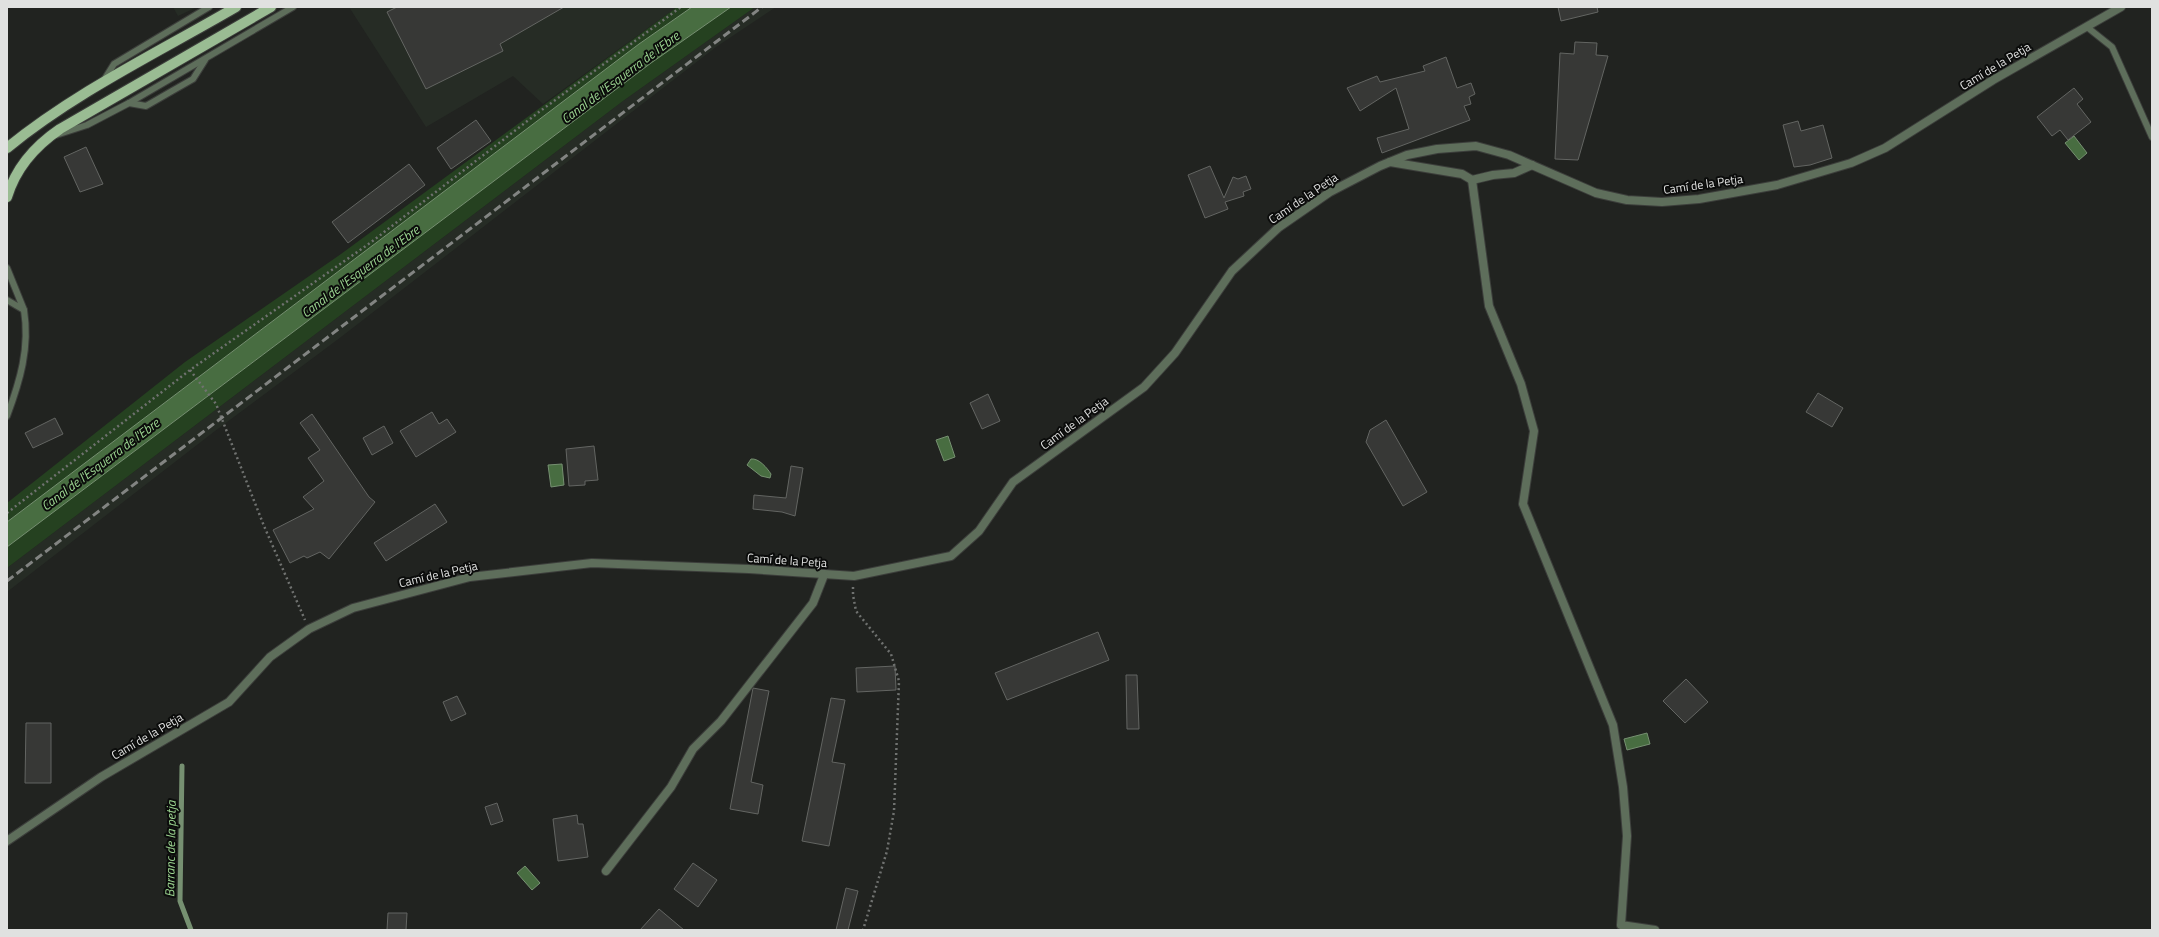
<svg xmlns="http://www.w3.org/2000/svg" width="2159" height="937" viewBox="0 0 2159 937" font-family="'Titillium Web',sans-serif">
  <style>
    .built { fill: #262c25 }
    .green { fill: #254120 }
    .water { fill: #486d41; stroke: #769071 }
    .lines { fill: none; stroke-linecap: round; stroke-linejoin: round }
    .stream { stroke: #769071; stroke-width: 5 }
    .building { fill: #373836; stroke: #636562 }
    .lane-casing { stroke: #3c3e3b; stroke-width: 8 }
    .street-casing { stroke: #3c3e3b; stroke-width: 10 }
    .primary-casing { stroke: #3c3e3b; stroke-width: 12 }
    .path { stroke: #707270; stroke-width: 2.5; stroke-dasharray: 2 3; stroke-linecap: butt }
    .lane { stroke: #5e6e5b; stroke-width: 6 }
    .street { stroke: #5e6e5b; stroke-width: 8 }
    .primary { stroke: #9abc93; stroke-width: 10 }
    .rail { stroke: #828482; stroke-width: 3; stroke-dasharray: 8 4; stroke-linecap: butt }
    .labels { text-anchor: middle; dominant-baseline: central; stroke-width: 4; stroke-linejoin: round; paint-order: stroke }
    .street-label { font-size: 12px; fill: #e0e1e0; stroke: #0b0c0b }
    .water-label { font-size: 13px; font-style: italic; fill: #9bd490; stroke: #0b0c0b }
  </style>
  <rect width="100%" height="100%" fill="#212320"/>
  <g class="built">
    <polygon points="173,7 197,7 178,16"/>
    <polygon points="349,7 677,7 543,104 513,76 426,127"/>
    <polygon points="755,7 776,7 716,47 341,337 215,431 7,592 7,568 623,101"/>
  </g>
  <g class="green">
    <polygon points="677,7 692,7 639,44 7,522 7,503 185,362 341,254"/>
    <polygon points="731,7 755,7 623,101 7,568 7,547 651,63"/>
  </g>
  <g class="water">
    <polygon points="692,7 731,7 651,63 7,547 7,522 639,44"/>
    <polygon points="2074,136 2087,153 2079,160 2065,143"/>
    <polygon points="948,436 955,457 944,461 936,440"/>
    <path d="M751,459C759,458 767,468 771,474L770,478L761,476L747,465Z"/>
    <polygon points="562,464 564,485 551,487 548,465"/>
    <polygon points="1647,733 1650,744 1627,750 1624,739"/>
    <polygon points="525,866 540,883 532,890 517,873"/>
  </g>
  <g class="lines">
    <polyline class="stream" points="182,766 180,901 191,930"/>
  </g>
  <g class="building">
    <polygon points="397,7 564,7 500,44 503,51 426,89 387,12"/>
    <polygon points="1558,7 1597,7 1598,12 1561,21"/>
    <polygon points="1575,42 1597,43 1596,55 1608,56 1578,160 1555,159 1560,53 1574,54"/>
    <polygon points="1446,57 1457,88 1471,83 1475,94 1469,97 1471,104 1464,106 1470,120 1382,153 1377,138 1409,129 1396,88 1360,111 1347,88 1377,76 1380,82 1425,71 1423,66"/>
    <polygon points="2074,88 2083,99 2077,104 2091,122 2068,140 2060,130 2052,136 2037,117"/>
    <polygon points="476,120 491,141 451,169 437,148"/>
    <polygon points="1798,121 1801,131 1823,125 1832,158 1810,165 1794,167 1783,125"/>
    <polygon points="86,147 103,184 80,192 64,157"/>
    <polygon points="409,164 425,185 348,243 332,222"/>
    <polygon points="1210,166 1224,198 1233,177 1238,179 1246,176 1251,189 1243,192 1244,196 1225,202 1228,209 1205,218 1188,175"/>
    <polygon points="1818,393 1843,408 1832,427 1806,412"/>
    <polygon points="988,394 1000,421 982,429 970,403"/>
    <polygon points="432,412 439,424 447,419 456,432 416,457 400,431"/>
    <polygon points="312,414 369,497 375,502 329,559 320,552 307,558 304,556 290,563 273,530 314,509 303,497 324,481 308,458 320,450 300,423"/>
    <polygon points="55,418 63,434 33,448 25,433"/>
    <polygon points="1386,420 1427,492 1403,506 1366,442 1370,430"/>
    <polygon points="384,426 393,443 372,455 363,438"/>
    <polygon points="594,446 598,480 585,481 585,485 569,486 566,449"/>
    <polygon points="791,466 803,468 795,516 782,512 753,509 754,495 786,498"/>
    <polygon points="435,504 447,522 386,561 374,543"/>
    <polygon points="1098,632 1109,660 1007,700 995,673"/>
    <polygon points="895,666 896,690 857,692 856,668"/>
    <polygon points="1126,675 1137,675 1139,729 1127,729"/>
    <polygon points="1686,679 1708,702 1685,723 1663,701"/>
    <polygon points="753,688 769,691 751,782 763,785 758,814 730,809"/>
    <polygon points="457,696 466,714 451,721 443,702"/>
    <polygon points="831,698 845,700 832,762 845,764 829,846 802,841"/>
    <polygon points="26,723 51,723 51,783 25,783"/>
    <polygon points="497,803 503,821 491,825 485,807"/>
    <polygon points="577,815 578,824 583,824 588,857 558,861 553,819"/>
    <polygon points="693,863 717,880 698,907 674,889"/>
    <polygon points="846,888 858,891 848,930 836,930"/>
    <polygon points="659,909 684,930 640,930"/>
    <polygon points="388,913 407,913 406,930 387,930"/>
  </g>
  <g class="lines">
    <defs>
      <g id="lane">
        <polyline points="2087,27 2112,47 2152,137"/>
        <polyline points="104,80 114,64 209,7"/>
        <polyline points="129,103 146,106 172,91 193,79 205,60"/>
        <polyline points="56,135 87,125 129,103 293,7"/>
        <polyline points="7,268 24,310 7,300"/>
        <path d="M7,416C20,381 30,348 24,310"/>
      </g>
      <g id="street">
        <polyline points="1390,162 1462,174 1472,180 1493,175 1514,173 1532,165"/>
        <polyline points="1472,180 1489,306 1521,384 1534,431 1523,504 1613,725 1623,787 1627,836 1621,925 1655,930"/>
        <polyline points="7,841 101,777 229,702 270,657 309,629 353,608 470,577 592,563 749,569 854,576 951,556 979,531 1013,482 1144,387 1175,353 1232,271 1278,228 1330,192 1380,166 1407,155 1437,149 1476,146 1509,155 1596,193 1627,200 1662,202 1699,199 1777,185 1851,163 1885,148 1993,80 2121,7"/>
        <polyline points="606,871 671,787 693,749 721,721 813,603 824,575"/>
      </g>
      <g id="primary">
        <path d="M7,148C77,91 159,52 236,7"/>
        <path d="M7,197C16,167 35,146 60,129L271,7"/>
      </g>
    </defs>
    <use href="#lane" class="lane-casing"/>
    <use href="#street" class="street-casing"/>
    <use href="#primary" class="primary-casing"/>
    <g class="path">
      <polyline points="190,370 216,404 264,526 305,620"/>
      <polyline points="7,513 190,370 370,243 539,112 681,7"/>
      <polyline points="853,587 853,595 856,611 891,654 899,681 894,811 887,851 863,930"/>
    </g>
    <use href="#lane" class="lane"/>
    <use href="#street" class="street"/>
    <use href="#primary" class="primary"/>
    <polyline class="rail" points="7,581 762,7"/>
  </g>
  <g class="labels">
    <g class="street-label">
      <text transform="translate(1995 66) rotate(-31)">Camí de la Petja</text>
      <text transform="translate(1703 184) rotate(-8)">Camí de la Petja</text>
      <text transform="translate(1303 198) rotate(-34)">Camí de la Petja</text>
      <text transform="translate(1074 423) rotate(-36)">Camí de la Petja</text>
      <text transform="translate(787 560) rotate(4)">Camí de la Petja</text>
      <text transform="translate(438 574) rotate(-13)">Camí de la Petja</text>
      <text transform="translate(147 736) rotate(-30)">Camí de la Petja</text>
    </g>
    <g class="water-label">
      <text transform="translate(620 77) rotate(-37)">Canal de l'Esquerra de l'Ebre</text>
      <text transform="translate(360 271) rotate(-37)">Canal de l'Esquerra de l'Ebre</text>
      <text transform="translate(100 464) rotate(-37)">Canal de l'Esquerra de l'Ebre</text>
      <text transform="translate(170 849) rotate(-89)">Barranc de la petja</text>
    </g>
  </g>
  <rect width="2159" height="937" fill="none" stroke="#e0e1e0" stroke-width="16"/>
</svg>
